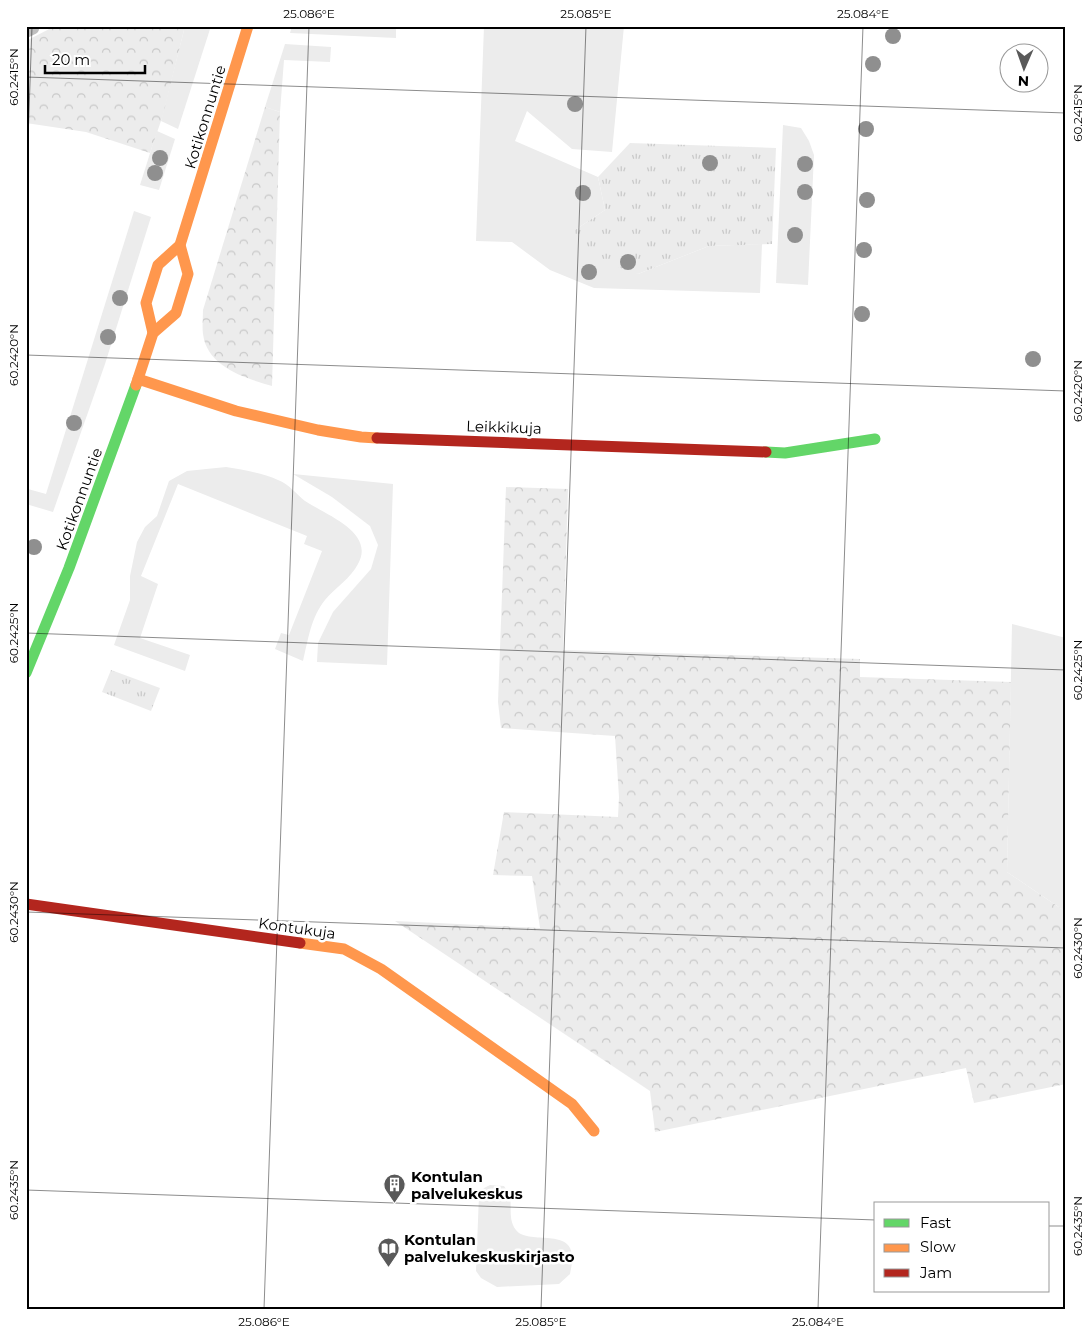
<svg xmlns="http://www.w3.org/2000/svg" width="1092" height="1335" viewBox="0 0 1092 1335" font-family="Montserrat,sans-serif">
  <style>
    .green { fill: #ececec }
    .forest { fill: url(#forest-crowns) }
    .park { fill: url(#park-tufts) }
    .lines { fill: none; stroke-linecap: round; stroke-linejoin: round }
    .stream { stroke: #bfbfbf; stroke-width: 10 }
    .fast { stroke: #63d668; stroke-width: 11 }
    .slow { stroke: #ff974d; stroke-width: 11 }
    .jam { stroke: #b3261e; stroke-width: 11 }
    .tree { fill: #8f8f8f }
    .ticks { fill: none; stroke: #000; stroke-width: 1; stroke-opacity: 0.45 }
    .labels { text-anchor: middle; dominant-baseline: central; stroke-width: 5; stroke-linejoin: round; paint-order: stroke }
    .street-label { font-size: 15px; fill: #000; stroke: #fff }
    .poi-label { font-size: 15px; font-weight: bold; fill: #000; stroke: #fff; text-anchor: start }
    .neatline { fill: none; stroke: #000; stroke-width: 2 }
    .ticks-label { font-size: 12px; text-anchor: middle; fill: #000 }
  </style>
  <defs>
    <pattern id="forest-crowns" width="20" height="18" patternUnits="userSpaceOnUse" patternTransform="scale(1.25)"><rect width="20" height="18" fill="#ececec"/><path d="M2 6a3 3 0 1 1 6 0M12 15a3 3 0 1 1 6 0" fill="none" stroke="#c9c9c9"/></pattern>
    <pattern id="park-tufts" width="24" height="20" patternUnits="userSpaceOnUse" patternTransform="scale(1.25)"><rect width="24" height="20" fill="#ececec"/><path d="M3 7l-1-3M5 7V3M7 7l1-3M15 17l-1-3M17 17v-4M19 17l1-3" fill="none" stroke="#c9c9c9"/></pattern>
  </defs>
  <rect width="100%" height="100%" fill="#fff"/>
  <g class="green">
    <polygon points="185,26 211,26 178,129 161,121"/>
    <polygon points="292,26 396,26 396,38 290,33"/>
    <polygon points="484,26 624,26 612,152 572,149 527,111 515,141 598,177 605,210 575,230 638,274 709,246 762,244 760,293 594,288 550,270 512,242 476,241"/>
    <polygon points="285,44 331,47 330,62 284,60 280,112 265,107"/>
    <polygon points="783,125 801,128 809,141 814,155 808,285 776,283"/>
    <polygon points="157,131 175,139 159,190 140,185"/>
    <polygon points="134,211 151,217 105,364 53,512 26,504 28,489 46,494"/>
    <path d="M226,467C244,470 262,473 278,480C289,484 296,494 305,501C324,514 376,532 358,564C351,578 335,588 325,600C311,617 308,640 303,661L275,649L281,633L289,635L322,551L304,544L307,536L178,484L141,576L158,584L140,638L190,655L185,671L114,645L130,600V576L137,542L145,527L157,516L169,481L187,471Z"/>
    <polygon points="293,474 393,484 387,665 317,662 318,643 333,612 371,569 378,545 370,526 332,497"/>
    <polygon points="1012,624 1066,638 1066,912 1007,872"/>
    <path d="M490,1185L504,1186C506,1189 509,1193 510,1196C512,1207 508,1220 516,1230C527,1245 570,1228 572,1255C573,1261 571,1268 570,1274L559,1284L497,1287L481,1278L476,1271L479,1195L484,1188Z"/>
  </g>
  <g class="forest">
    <polygon points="55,26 185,26 163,115 150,153 86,132 26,123 26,41"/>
    <path d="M265,107L280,112L272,386C245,378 207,367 203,334C202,326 203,318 203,310Z"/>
    <polygon points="506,487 568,489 563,650 860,659 860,677 1011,682 1007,872 1066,912 1066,1084 974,1103 966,1068 655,1132 650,1091 395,921 540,928 532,876 493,875 504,812 618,817 619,797 615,736 501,728 498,702"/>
  </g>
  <g class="park">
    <polygon points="630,143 776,148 772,244 709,246 638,274 577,253 575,230 605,210 598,177"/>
    <polygon points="111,670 160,688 151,711 102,692"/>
  </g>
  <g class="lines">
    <polyline class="stream" points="26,33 34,29"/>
    <g class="fast">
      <polyline points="766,452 785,453 875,439"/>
      <polyline points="26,673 69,568 136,385"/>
    </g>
    <g class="slow">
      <polyline points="153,333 146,303 158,265 180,245 248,26"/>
      <polyline points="138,379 236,411 318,430 361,437 377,438"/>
      <polyline points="136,385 153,333 176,313 188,274 180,245"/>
      <polyline points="300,943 344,949 381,969 572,1104 594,1131"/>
    </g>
    <g class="jam">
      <polyline points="377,438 766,452"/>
      <polyline points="26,904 300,943"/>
    </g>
  </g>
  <g class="tree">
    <circle cx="893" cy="36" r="8"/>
    <circle cx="873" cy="64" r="8"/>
    <circle cx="575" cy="104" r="8"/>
    <circle cx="866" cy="129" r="8"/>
    <circle cx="160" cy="158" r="8"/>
    <circle cx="710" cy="163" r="8"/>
    <circle cx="805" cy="164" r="8"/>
    <circle cx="155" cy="173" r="8"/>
    <circle cx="805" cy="192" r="8"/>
    <circle cx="583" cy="193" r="8"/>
    <circle cx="867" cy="200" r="8"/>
    <circle cx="795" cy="235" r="8"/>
    <circle cx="864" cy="250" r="8"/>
    <circle cx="628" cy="262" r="8"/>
    <circle cx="589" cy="272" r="8"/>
    <circle cx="120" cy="298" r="8"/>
    <circle cx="862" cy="314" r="8"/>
    <circle cx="108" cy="337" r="8"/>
    <circle cx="1033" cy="359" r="8"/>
    <circle cx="74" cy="423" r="8"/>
    <circle cx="34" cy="547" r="8"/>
  </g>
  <path class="ticks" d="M26,77L1066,113M26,197L32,26M26,355L1066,391M26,633L1066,670M26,912L1066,948M26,1190L876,1220M1048,1226H1066M264,1309L309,26M541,1309L586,26M818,1309L863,26"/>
  <defs>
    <symbol id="building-pin" viewBox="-11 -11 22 30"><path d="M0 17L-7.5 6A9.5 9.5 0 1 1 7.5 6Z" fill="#595959" stroke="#fff"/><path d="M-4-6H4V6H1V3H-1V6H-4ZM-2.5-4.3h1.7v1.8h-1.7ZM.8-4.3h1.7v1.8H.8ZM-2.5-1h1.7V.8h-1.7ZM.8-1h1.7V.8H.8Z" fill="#fff"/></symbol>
    <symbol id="library-pin" viewBox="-11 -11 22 30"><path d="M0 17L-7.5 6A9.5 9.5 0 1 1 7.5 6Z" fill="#595959" stroke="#fff"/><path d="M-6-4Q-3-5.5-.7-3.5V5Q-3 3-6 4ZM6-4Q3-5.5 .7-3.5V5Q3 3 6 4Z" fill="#fff"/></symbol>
  </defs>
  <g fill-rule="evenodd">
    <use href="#building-pin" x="382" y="1172" width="25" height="34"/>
    <use href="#library-pin" x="376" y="1236" width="25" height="34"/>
  </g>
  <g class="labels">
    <g class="street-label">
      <text transform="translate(205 117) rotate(-73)">Kotikonnuntie</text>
      <text transform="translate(504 427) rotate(2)">Leikkikuja</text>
      <text transform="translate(79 499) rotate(-70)">Kotikonnuntie</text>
      <text transform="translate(297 928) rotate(8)">Kontukuja</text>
    </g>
    <g class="poi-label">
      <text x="411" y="1176">Kontulan<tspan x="411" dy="17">palvelukeskus</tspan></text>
      <text x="404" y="1239">Kontulan<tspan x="404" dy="17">palvelukeskuskirjasto</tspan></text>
    </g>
  </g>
  <rect width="1092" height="1335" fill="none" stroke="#ffffff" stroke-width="55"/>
  <rect x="874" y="1202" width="175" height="90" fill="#ffffff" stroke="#999999"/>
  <rect x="884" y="1219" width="25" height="8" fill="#63d668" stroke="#999999"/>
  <text x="920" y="1228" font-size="15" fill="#000000">Fast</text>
  <rect x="884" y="1244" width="25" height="8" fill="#ff974d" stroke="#999999"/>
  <text x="920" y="1252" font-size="15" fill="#000000">Slow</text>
  <rect x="884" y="1269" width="25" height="8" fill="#b3261e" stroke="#999999"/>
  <text x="920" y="1278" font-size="15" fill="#000000">Jam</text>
  <g transform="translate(1024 68) rotate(182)"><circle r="24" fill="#ffffff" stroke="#999999"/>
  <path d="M0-4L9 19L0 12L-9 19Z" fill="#595959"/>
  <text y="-8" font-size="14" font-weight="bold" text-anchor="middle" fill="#000000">N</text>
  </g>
  <path d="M45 65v8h100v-8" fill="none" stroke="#000000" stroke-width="2.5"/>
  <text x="52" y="65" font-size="15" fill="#000000" stroke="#ffffff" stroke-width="4" paint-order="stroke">20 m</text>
  <rect x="28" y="28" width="1036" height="1280" class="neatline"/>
  <g class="ticks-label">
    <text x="309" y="18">25.086°E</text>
    <text x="586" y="18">25.085°E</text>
    <text x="863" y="18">25.084°E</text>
    <text transform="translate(14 77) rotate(-90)" y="4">60.2415°N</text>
    <text transform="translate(1078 113) rotate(-90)" y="4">60.2415°N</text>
    <text transform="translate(14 355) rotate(-90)" y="4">60.2420°N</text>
    <text transform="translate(1078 391) rotate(-90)" y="4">60.2420°N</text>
    <text transform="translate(14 633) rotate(-90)" y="4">60.2425°N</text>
    <text transform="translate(1078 670) rotate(-90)" y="4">60.2425°N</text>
    <text transform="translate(14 912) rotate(-90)" y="4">60.2430°N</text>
    <text transform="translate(1078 948) rotate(-90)" y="4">60.2430°N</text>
    <text transform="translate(14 1190) rotate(-90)" y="4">60.2435°N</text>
    <text transform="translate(1078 1226) rotate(-90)" y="4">60.2435°N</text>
    <text x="264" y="1326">25.086°E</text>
    <text x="541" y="1326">25.085°E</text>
    <text x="818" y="1326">25.084°E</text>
  </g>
</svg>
